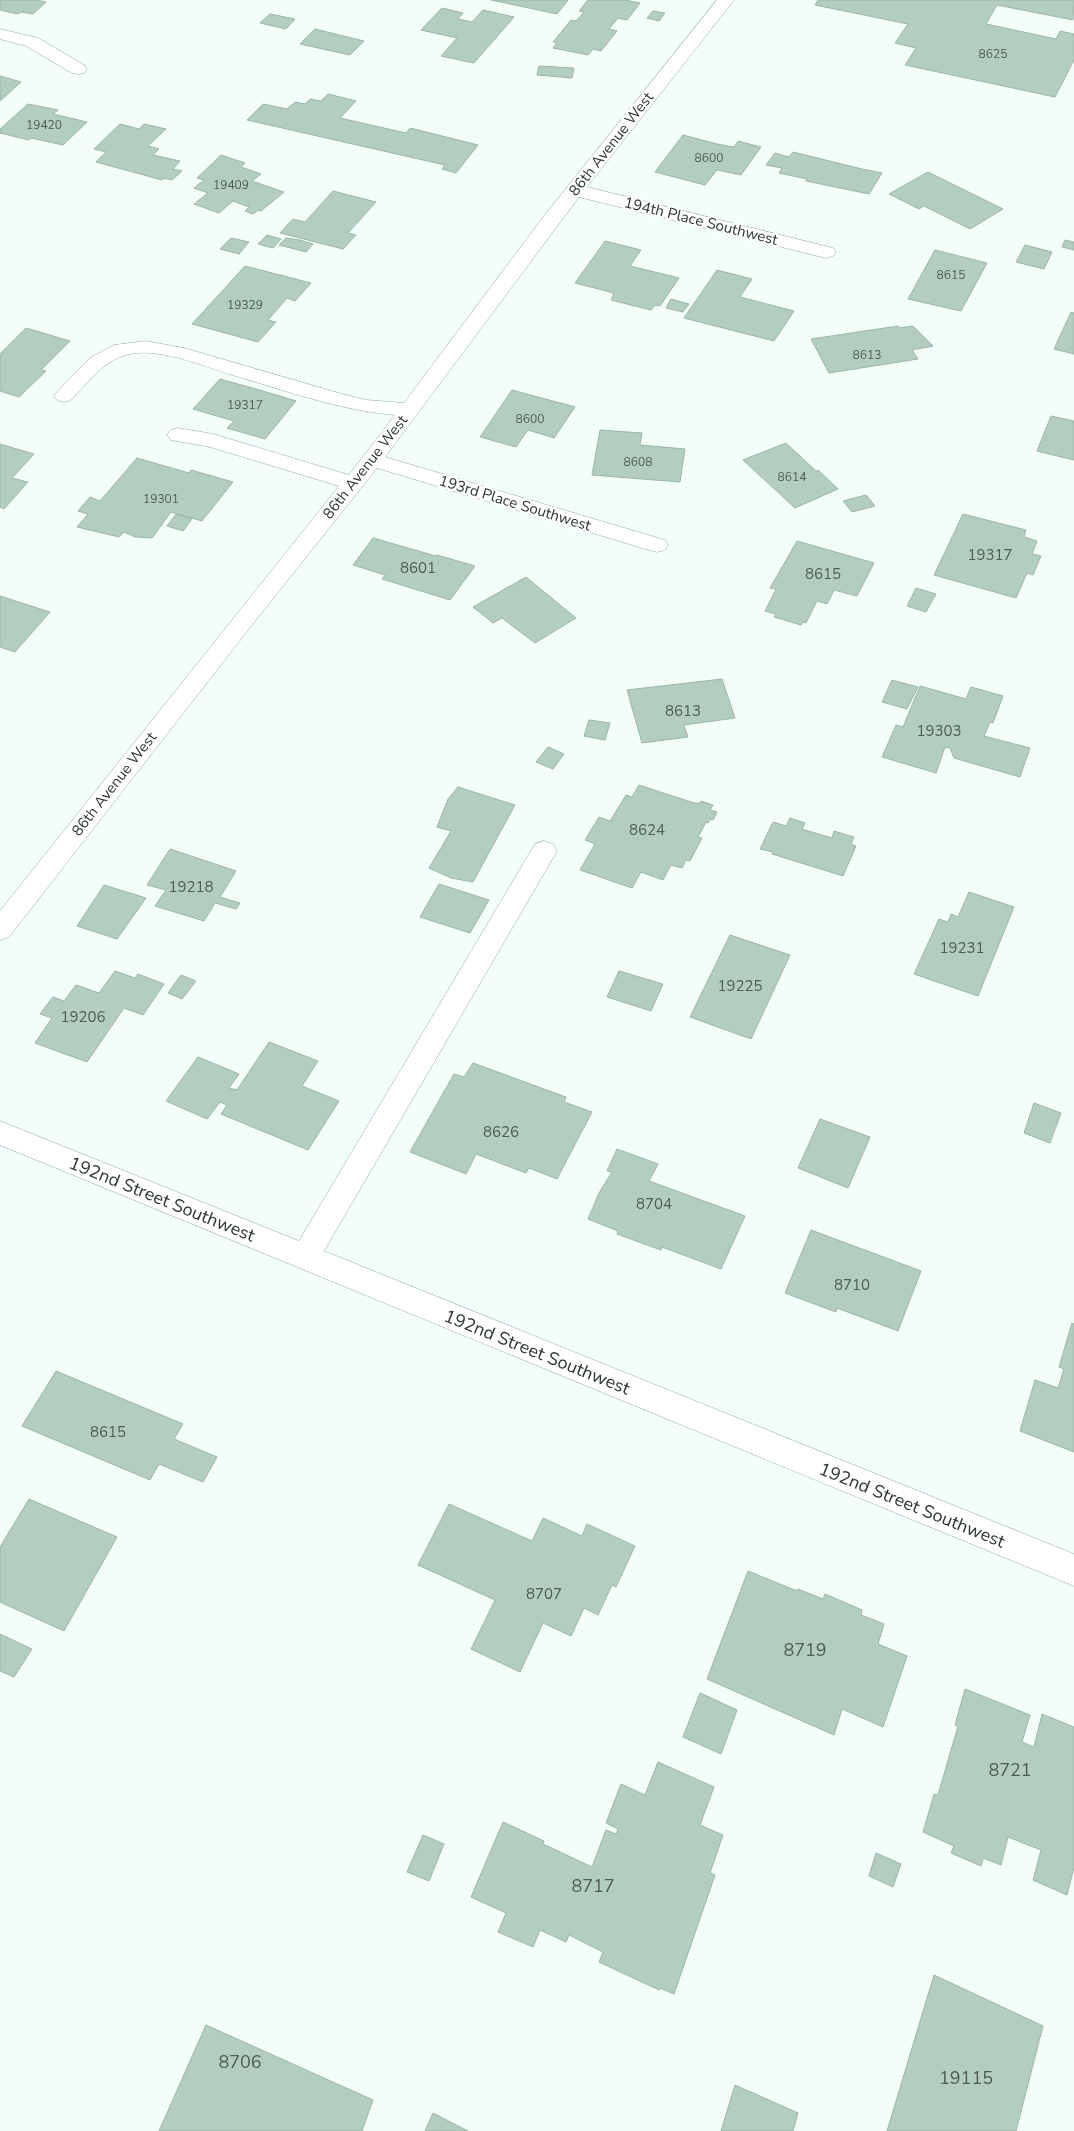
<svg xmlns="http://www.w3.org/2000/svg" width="1074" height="2131" viewBox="0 0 1074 2131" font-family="'Nunito Sans',sans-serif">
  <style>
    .building { fill: #b3cdc1; stroke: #9cb5a9 }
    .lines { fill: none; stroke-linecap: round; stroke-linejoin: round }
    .minor-casing { stroke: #90a99d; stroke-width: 1 }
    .minor { fill: #fff; fill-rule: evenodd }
    .labels { text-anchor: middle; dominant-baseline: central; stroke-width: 4.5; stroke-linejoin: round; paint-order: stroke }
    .far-number-label { font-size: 12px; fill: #4e5c55 }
    .far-street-label { font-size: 15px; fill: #2c3631; stroke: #fff }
    .number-label { font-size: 15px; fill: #4e5c55 }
    .street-label { font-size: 18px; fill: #2c3631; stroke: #fff }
    .near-number-label { font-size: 18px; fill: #4e5c55 }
  </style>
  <rect width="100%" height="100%" fill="#f3fef9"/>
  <g class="building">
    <polygon points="0,0 36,0 46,2 33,14 21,12 18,14 0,10"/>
    <polygon points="491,0 568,0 557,14"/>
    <polygon points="588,0 625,0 640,3 627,20 618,18 609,29 617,31 601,51 593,49 588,55 553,48 557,43 553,42 571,20 576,21 584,12 579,11"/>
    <polygon points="818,0 1074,0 1073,20 997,5 986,24 1056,39 1060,31 1074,34 1074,60 1055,97 905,65 916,48 895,43 908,24 815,5"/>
    <polygon points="442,8 463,13 458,19 472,22 483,10 514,17 474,63 441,56 457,38 421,30"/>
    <polygon points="653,11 665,13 659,21 647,18"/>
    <polygon points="270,14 295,19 286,29 260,23"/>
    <polygon points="315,29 364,41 350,55 300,44"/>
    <polygon points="539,66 574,68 572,78 537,75"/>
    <polygon points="0,76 21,82 0,101"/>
    <polygon points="328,94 356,101 340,118 406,133 410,128 478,145 456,173 442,169 445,165 247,120 263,104 287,109 295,102 305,104 310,99 321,101"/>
    <polygon points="28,104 58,110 53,114 87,122 63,145 31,138 29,140 0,133 0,129"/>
    <polygon points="120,124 139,129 144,124 166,129 148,146 159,149 153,155 180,161 173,169 182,171 172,180 164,178 162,180 96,162 106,152 94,149"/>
    <polygon points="683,135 717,144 734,147 738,141 761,147 741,175 717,170 705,185 655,172"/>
    <polygon points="793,152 862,169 882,173 869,194 806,181 807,179 779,173 782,168 766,165 775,153 789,157"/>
    <polygon points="221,155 245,163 241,167 261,174 252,181 284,192 261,211 258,210 253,214 245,211 249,207 233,201 219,213 194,204 208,193 194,188 204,180 197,178"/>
    <polygon points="928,172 1003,209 970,229 924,206 919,209 889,194"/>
    <polygon points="333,191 376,202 348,233 356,235 343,249 280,233 293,219 305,222"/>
    <polygon points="267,235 281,239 273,248 258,244"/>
    <polygon points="231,238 249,242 239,254 220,249"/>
    <polygon points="286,238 300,240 313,244 306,252 279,245"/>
    <polygon points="1065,240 1074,242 1074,250 1062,247"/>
    <polygon points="605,241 641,250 630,266 679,278 660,306 655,305 651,310 611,300 614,294 610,292 575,283"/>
    <polygon points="1025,245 1052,252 1044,269 1016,262"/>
    <polygon points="935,250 987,263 961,311 908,299"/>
    <polygon points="245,266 311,283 295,301 287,298 268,320 276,322 258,342 192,324"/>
    <polygon points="717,270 752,279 740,297 794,311 774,341 684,318"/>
    <polygon points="671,299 689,304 683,312 666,308"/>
    <polygon points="1071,312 1074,313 1074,354 1054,349"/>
    <polygon points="898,326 899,328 913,326 933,346 912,350 918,359 829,373 811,339"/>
    <polygon points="26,328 70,341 41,370 46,371 19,397 0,391 0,354"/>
    <polygon points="220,379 263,391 296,401 265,439 227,428 234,421 193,409"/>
    <polygon points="512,390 575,407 554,438 528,430 516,447 480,437"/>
    <polygon points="1051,416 1074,421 1074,460 1037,451"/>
    <polygon points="600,430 642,433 640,445 685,449 680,482 592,475"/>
    <polygon points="786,443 816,471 818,470 838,489 795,508 743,460"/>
    <polygon points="0,444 34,454 12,478 28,482 4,509 0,507"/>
    <polygon points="137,458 189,473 191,470 233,482 202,521 171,512 152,538 135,537 124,532 119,537 77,527 88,514 78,511 90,497 100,501"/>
    <polygon points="866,495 875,506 852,512 843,501"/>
    <polygon points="176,514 192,519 183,531 167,526"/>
    <polygon points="963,514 1026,530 1024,537 1037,541 1032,554 1041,556 1033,575 1027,573 1016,598 934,575"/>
    <polygon points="373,538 436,556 437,555 475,566 450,600 382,579 385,575 353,565"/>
    <polygon points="797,541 874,563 857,596 834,590 827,604 817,601 806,623 803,622 801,625 774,617 776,614 765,611 776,589 770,588"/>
    <polygon points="526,577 576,618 535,643 502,618 493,623 473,607"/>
    <polygon points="916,588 936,594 926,612 907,606"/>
    <polygon points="0,596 50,612 15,652 0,647"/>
    <polygon points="722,679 735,718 684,725 688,737 642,743 627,690"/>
    <polygon points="892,680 918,687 907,709 882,702"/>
    <polygon points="920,686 966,699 971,687 1003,696 993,723 990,722 984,736 1030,748 1020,777 954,758 950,748 945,747 936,773 882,757 896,725 903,727"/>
    <polygon points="589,720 610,723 605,740 584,736"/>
    <polygon points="548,747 564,754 553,769 536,762"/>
    <polygon points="639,785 694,803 700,803 701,801 713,805 710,810 717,812 713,820 710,819 708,823 706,822 698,837 702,838 690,861 686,860 682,868 671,865 663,880 641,872 632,888 580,870 595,844 585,840 599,817 610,821 626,795 632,797"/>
    <polygon points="458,787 515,805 473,882 451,878 429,868 451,831 437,827 448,799"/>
    <polygon points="790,818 805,823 802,829 832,838 834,831 854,837 851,844 856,846 843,876 772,854 773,852 760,849 773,822 786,826"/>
    <polygon points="170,849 236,871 220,897 240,903 236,909 215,903 204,921 155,906 166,890 147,885"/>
    <polygon points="439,884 489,900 470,933 420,917"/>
    <polygon points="104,885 146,898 117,939 77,926"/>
    <polygon points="969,892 1014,907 978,996 914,974 939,919 948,922 951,914 958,917"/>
    <polygon points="730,935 790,955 751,1039 690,1017"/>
    <polygon points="115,971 135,978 138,974 164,984 143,1015 124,1008 87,1062 35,1043 52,1018 40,1014 53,997 64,1001 76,985 99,993"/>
    <polygon points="619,971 663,984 651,1011 607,997"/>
    <polygon points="181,975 196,981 182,999 168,993"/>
    <polygon points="269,1042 318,1061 302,1086 339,1101 308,1150 221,1114 227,1105 220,1102 207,1119 166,1101 198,1057 239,1074 229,1088 237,1090"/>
    <polygon points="473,1063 566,1097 564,1102 592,1112 557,1179 529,1168 526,1173 476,1154 466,1174 410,1152 454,1074 464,1077"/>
    <polygon points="1034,1103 1061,1113 1050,1143 1024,1133"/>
    <polygon points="820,1119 870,1137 848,1188 798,1168"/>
    <polygon points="617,1149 658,1164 649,1181 745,1216 721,1269 662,1247 661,1250 617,1234 618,1231 588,1219 599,1193 612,1172 607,1171"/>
    <polygon points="811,1230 921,1271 898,1331 837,1308 836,1312 785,1293"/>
    <polygon points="1072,1323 1074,1324 1074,1452 1020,1431 1035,1380 1058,1388 1064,1369 1059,1367"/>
    <polygon points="56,1371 183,1424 174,1439 217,1457 203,1482 159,1464 150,1480 22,1426"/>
    <polygon points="29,1499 117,1537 64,1631 0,1602 0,1547"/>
    <polygon points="449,1504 532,1541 543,1518 582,1536 587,1524 635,1546 616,1587 612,1585 598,1615 584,1608 571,1636 543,1623 520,1672 471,1649 495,1600 418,1565"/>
    <polygon points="748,1571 797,1591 798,1589 823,1599 825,1594 862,1610 861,1615 884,1624 878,1644 907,1656 883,1727 842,1709 834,1735 707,1679"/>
    <polygon points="0,1634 32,1649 14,1677 0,1671"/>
    <polygon points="965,1689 1030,1715 1022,1742 1034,1747 1042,1714 1074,1727 1074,1868 1067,1895 1033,1880 1041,1850 1008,1837 1001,1865 983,1858 981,1866 951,1853 954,1846 923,1832 934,1794 938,1795 958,1726 955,1725"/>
    <polygon points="700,1693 737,1710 721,1754 683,1737"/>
    <polygon points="658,1762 714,1787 700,1825 723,1835 710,1873 715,1875 674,1994 660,1988 659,1990 599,1962 603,1952 569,1935 566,1942 540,1930 533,1947 498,1932 506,1913 471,1897 503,1822 544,1841 543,1844 592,1867 606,1830 616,1834 618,1829 606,1823 621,1784 645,1795"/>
    <polygon points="423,1835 444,1844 429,1881 407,1872"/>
    <polygon points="876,1853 901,1864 893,1887 869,1876"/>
    <polygon points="934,1975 1043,2026 1016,2131 887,2131"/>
    <polygon points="206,2025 373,2100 362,2131 159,2131"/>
    <polygon points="735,2085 798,2113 793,2131 721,2131"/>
    <polygon points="433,2113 468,2131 425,2131"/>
  </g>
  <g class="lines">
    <defs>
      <g id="minor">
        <path d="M717,0H734L587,187L833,248L836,252L833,256L826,258L579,197L385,457L665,540L668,545L665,550L657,552L649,550L377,468L248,630L9,937L0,940V911L339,486L210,447L171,440L167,435L171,430L178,428L213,434L349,475L395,415C338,410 284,390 229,374C201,365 155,346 126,355C103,361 87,384 71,400L64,402L57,400L54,396L57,392L90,358L114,345L145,341L184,348L342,394L366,400L404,403L544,216Z"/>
        <polygon points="0,29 38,38 84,65 87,69 84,73 78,74 72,73 26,46 0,39"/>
        <polygon points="544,841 553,844 557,851 324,1251 1074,1554 1074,1586 0,1145 0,1121 299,1241 535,844"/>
      </g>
    </defs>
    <use href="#minor" class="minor-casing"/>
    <use href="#minor" class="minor"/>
  </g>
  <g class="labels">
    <g class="far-number-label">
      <text x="993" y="54">8625</text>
      <text x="44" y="125">19420</text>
      <text x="709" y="158">8600</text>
      <text x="231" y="185">19409</text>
      <text x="951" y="275">8615</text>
      <text x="245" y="305">19329</text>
      <text x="867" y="355">8613</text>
      <text x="245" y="405">19317</text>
      <text x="530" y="419">8600</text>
      <text x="638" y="462">8608</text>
      <text x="792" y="477">8614</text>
      <text x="161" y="499">19301</text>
    </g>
    <g class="far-street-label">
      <text transform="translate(611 144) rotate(-52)">86th Avenue West</text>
      <text transform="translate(701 221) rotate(14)">194th Place Southwest</text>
      <text transform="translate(365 467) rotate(-52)">86th Avenue West</text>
      <text transform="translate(515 503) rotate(17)">193rd Place Southwest</text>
      <text transform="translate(114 784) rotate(-52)">86th Avenue West</text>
    </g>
    <g class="number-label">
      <text x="990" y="555">19317</text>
      <text x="418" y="568">8601</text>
      <text x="823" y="574">8615</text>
      <text x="683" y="711">8613</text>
      <text x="939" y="731">19303</text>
      <text x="647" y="830">8624</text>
      <text x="191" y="887">19218</text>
      <text x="962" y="948">19231</text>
      <text x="740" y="986">19225</text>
      <text x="83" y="1017">19206</text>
      <text x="501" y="1132">8626</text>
      <text x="654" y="1204">8704</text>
      <text x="852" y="1285">8710</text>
      <text x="108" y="1432">8615</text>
      <text x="544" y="1594">8707</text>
    </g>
    <g class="street-label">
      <text transform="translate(162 1199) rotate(22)">192nd Street Southwest</text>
      <text transform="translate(537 1352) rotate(22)">192nd Street Southwest</text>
      <text transform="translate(912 1505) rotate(22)">192nd Street Southwest</text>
    </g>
    <g class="near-number-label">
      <text x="805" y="1650">8719</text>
      <text x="1010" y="1770">8721</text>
      <text x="593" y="1886">8717</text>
      <text x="240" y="2062">8706</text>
      <text x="966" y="2078">19115</text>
    </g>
  </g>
</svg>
